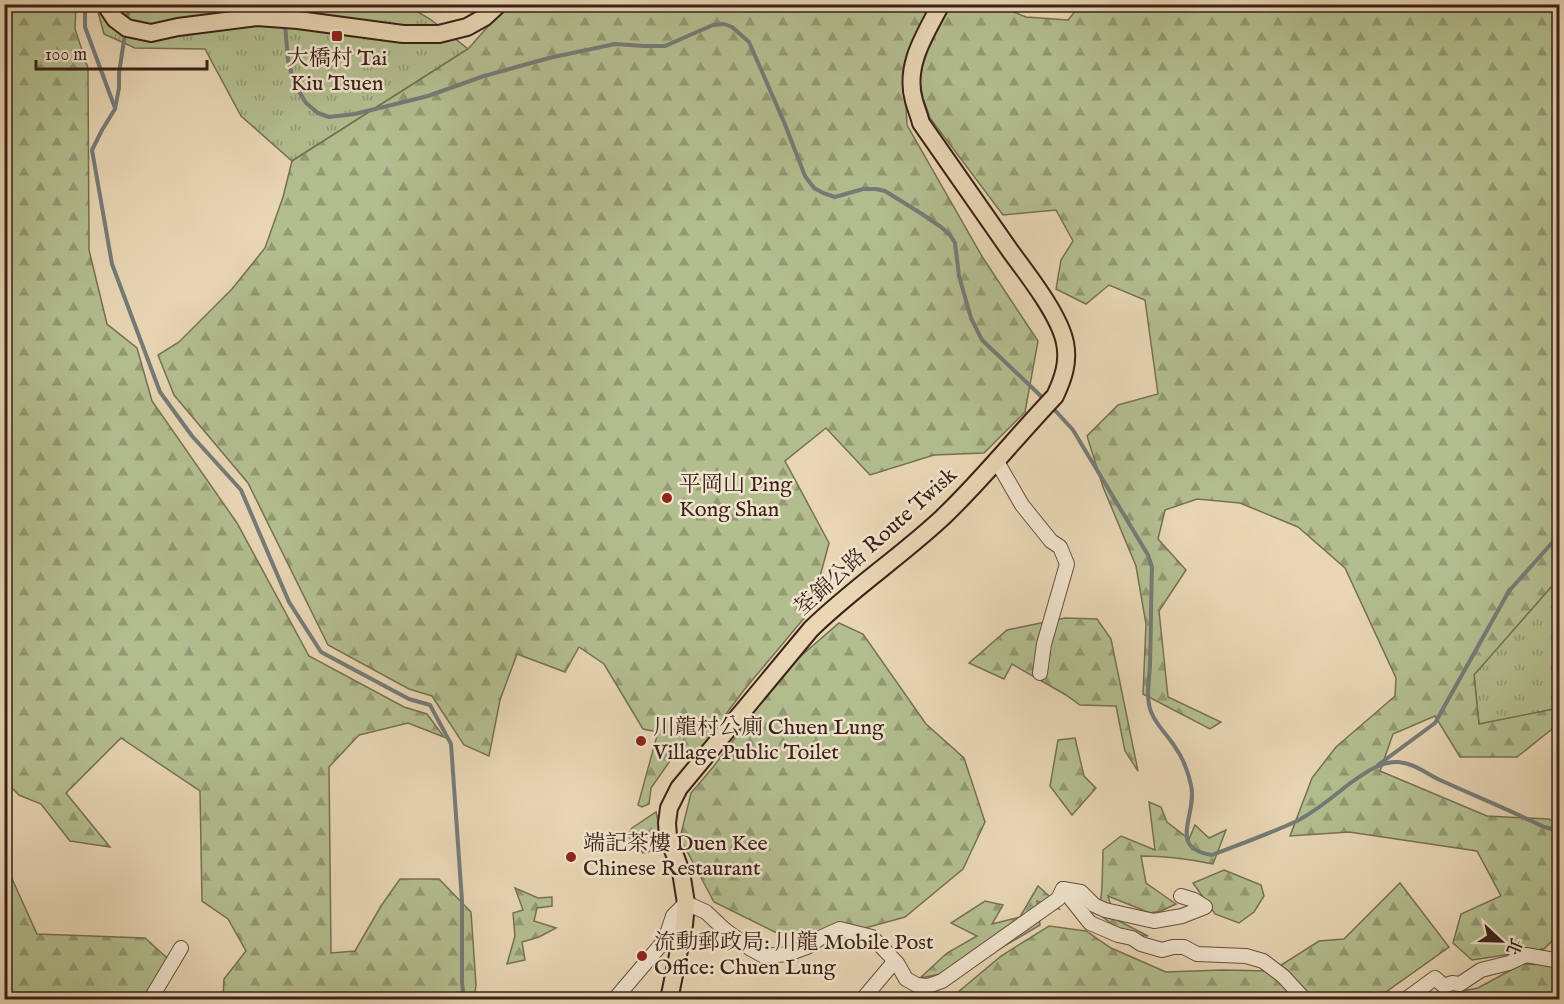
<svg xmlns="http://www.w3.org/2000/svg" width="1564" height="1004" viewBox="0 0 1564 1004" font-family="'IM FELL English','Noto Serif TC',serif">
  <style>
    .grass { fill: url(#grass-tufts); stroke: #777053; stroke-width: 1.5 }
    .forest { fill: url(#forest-firs); stroke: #777053; stroke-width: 1.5 }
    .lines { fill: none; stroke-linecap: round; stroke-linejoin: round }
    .stream { stroke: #757b78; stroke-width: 4 }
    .minor-casing { stroke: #664e3e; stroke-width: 16 }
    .major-casing { stroke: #3b2117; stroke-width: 20 }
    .minor { stroke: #f0e4ce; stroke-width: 14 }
    .major { stroke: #e8d6b4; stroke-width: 16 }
    .poi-dot { fill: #8f2418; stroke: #f0e4ce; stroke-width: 2 }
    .labels { text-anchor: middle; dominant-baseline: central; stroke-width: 5; stroke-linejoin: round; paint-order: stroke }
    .poi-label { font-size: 22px; fill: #3b2117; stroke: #f0e4ce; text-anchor: start }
    .street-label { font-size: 22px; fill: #3b2117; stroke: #f0e4ce }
  </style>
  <defs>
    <pattern id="grass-tufts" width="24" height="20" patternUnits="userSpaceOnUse" patternTransform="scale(1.5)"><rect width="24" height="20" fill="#b3be8f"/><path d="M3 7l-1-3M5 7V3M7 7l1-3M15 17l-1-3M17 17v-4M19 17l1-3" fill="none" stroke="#939a74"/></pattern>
    <pattern id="forest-firs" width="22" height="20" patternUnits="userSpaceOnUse" patternTransform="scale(1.5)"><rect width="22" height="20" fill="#b3be8f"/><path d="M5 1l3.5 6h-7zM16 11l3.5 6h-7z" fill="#939a74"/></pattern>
  </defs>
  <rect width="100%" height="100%" fill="#e8d6b4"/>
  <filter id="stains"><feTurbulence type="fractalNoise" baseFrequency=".00333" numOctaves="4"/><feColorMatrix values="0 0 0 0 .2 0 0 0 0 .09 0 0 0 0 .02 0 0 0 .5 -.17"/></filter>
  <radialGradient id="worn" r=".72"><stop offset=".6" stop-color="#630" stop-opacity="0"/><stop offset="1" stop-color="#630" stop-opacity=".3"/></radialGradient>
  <g class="grass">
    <polygon points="96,5 406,5 430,19 468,49 292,161 241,116 205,49 135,48 104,34"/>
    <polygon points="1559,578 1559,708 1479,725 1474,674"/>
  </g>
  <g class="forest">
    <polygon points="508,4 933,5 904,65 907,125 983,258 1038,341 1025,412 984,453 934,455 870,475 826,428 785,461 829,543 811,610 744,690 717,726 693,761 677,751 651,788 649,804 642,807 638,805 658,732 643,729 604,664 579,647 565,672 517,654 500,700 489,756 464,745 432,696 409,689 328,645 248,483 174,395 158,355 179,342 232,289 265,248 283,197 292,161 468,49"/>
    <polygon points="1081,4 1559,5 1559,578 1474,675 1479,724 1559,708 1559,726 1556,726 1517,757 1460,757 1435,716 1393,734 1380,771 1487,816 1548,819 1559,823 1559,934 1544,949 1472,960 1453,943 1461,914 1501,896 1477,851 1349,832 1290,836 1312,778 1336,747 1395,696 1396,678 1345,568 1298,527 1240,503 1197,499 1165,510 1158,539 1186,570 1159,611 1168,697 1221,722 1210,729 1143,694 1146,624 1136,566 1103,487 1087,436 1118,405 1158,394 1145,300 1109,285 1086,304 1056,289 1061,260 1073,241 1056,210 1003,215 930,118 923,98 920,83 922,68 928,48 951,5 996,5 1026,17 1068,20"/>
    <polygon points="4,5 76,5 75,29 88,68 89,250 107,324 137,348 152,401 237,523 309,656 404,707 427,714 444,737 408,723 359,735 329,767 331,953 355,951 381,906 400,879 439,879 471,912 476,985 474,999 223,999 224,979 246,951 228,919 202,901 200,791 121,738 66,793 110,847 70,841 41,804 19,795 5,781"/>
    <polygon points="1065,618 1097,619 1111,639 1138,771 1125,751 1116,706 1080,705 1066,695 1012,664 1004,679 969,663 1007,630"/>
    <polygon points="839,623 863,634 926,724 964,758 985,822 963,869 905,917 836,936 777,933 714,902 680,838 691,793 714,766 761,703 794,662"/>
    <polygon points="1075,738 1084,776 1096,788 1072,815 1050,786 1058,740"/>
    <path d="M1149,802L1161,807L1167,822L1189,839L1195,825L1209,838L1226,830L1213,864C1189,859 1166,856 1141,856L1146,883L1176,904L1161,911L1150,913L1108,896L1115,919L1148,936L1124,934L1099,914L1102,888L1103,850L1121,836L1155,850Z"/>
    <polygon points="656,812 659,826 657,850 643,853 628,836 632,828"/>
    <polygon points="4,861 37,934 145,938 176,966 157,991 129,996 128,999 5,999"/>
    <polygon points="1224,870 1261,885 1264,896 1254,912 1239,923 1215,914 1193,883"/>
    <polygon points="1400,883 1449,947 1376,999 914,1000 917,993 957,993 1001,956 1049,926 1086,931 1111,948 1166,972 1222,970 1272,971 1319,941 1344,939"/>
    <polygon points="1038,886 1048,895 1059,909 1037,901 1040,925 982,959 968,969 920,978 947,953 977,936 951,923 985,901 1003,905 992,924 1020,917"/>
    <polygon points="515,888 538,898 552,897 552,906 537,908 534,921 556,928 539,937 522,942 525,960 507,964 515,936 513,913 523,910"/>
    <polygon points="1522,964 1559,965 1559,999 1414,1000 1478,988"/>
  </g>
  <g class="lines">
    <g class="stream">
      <polyline points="85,4 85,27 115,108"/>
      <polyline points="285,14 287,4"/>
      <polyline points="127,20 129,4"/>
      <polyline points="285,24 288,60 294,83 306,103 318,113 329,117 355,114 428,96 484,76 549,58 615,44 644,46 665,46 713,25 724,24 732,27 749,42 784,122 805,176 814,188 823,193 835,197 863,189 876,189 885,191 922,214 941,227 950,235 955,243 959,276 971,318 982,340 1044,399"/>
      <polyline points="125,34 119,73 119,88 115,109 102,130 92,150 112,264 160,392 192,436 241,490 289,602 321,652 409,699 430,705 451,744 462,901 462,982 464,1000"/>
      <path d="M1052,407L1073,430L1148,555L1152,567C1151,599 1151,631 1150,663C1150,677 1146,690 1149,704C1151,720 1167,734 1175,747C1183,758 1188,771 1191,785C1198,815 1166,848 1212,855C1240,844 1269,834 1297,821C1316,811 1333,797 1349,784C1363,774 1380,761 1398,762C1414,763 1427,774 1440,780C1475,796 1510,810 1544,827L1560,831"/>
      <polyline points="1378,765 1435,723 1509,591 1560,534"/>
    </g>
    <defs>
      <g id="minor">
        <polyline points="996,460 1022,505 1051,541 1060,547 1067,564 1044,644 1040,673"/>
        <polyline points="1063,889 1090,923 1118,935 1132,938 1141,944 1162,950 1173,947 1184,947 1197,954 1246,956 1263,961 1283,976 1305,1000"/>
        <polyline points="149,1000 153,995 181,948"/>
        <polyline points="614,1000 665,940 673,916 686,903 706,912 725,930 751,949 764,956 788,954 807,947 822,937 840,929 872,937 897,963 906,979 917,985 928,986 942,981 1058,899 1063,889 1081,892 1094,905 1105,910 1154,921 1182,916 1205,907 1194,900 1181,896"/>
        <polyline points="862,1000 894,962"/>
        <polyline points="1405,1000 1435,978 1444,986 1452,983 1460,984 1481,970 1509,963 1526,955 1560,961"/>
      </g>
      <g id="major">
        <polyline points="105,4 115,19 127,28 151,33 178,27 257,17 298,20 403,34 439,34 467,27 485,17 499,4"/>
        <path d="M669,1000L684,925L686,903L681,872L668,836L667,823L669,808L679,788L811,629C852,589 900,557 942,518C981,481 1017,436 1055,396C1063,379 1069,362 1065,343C1060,316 1028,275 1011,252C981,209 951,166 921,123C919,115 916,108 914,101C904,65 925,35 941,4"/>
      </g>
    </defs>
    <use href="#minor" class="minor-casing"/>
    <use href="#major" class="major-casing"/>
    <use href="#minor" class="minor"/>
    <use href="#major" class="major"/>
  </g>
  <g class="poi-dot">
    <rect x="331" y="30" width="12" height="12" rx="3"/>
    <circle cx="667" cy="498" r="6"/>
    <circle cx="641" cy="741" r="6"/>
    <circle cx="571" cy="857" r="6"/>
    <circle cx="642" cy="956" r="6"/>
  </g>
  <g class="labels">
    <g class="poi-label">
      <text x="337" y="59" text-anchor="middle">大橋村 Tai<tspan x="337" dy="25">Kiu Tsuen</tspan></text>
      <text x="679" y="485">平岡山 Ping<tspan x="679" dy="25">Kong Shan</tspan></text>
      <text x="653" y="728">川龍村公廁 Chuen Lung<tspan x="653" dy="25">Village Public Toilet</tspan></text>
      <text x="583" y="844">端記茶樓 Duen Kee<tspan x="583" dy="25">Chinese Restaurant</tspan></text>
      <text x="654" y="943">流動郵政局: 川龍 Mobile Post<tspan x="654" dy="25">Office: Chuen Lung</tspan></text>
    </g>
    <g class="street-label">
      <text transform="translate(876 542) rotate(-42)">荃錦公路 Route Twisk</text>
    </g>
  </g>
  <rect width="1564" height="1004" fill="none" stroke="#e8d6b4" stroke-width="24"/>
  <rect x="6" y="6" width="1552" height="992" fill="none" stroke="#3b2117" stroke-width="3"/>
  <rect x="12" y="12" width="1540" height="980" fill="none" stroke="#3b2117" stroke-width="1.5"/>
  <g transform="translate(1501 941) rotate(112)" stroke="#f0e4ce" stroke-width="4.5" paint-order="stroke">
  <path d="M0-4.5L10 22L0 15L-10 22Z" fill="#3b2117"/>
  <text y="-9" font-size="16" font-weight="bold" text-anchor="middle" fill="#3b2117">北</text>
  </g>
  <path d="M36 60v9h171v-9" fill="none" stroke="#3b2117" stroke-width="3"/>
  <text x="45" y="60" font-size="18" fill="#3b2117" stroke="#f0e4ce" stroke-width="4.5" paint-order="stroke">100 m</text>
  <rect width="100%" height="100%" filter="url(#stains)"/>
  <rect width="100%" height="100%" fill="url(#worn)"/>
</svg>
